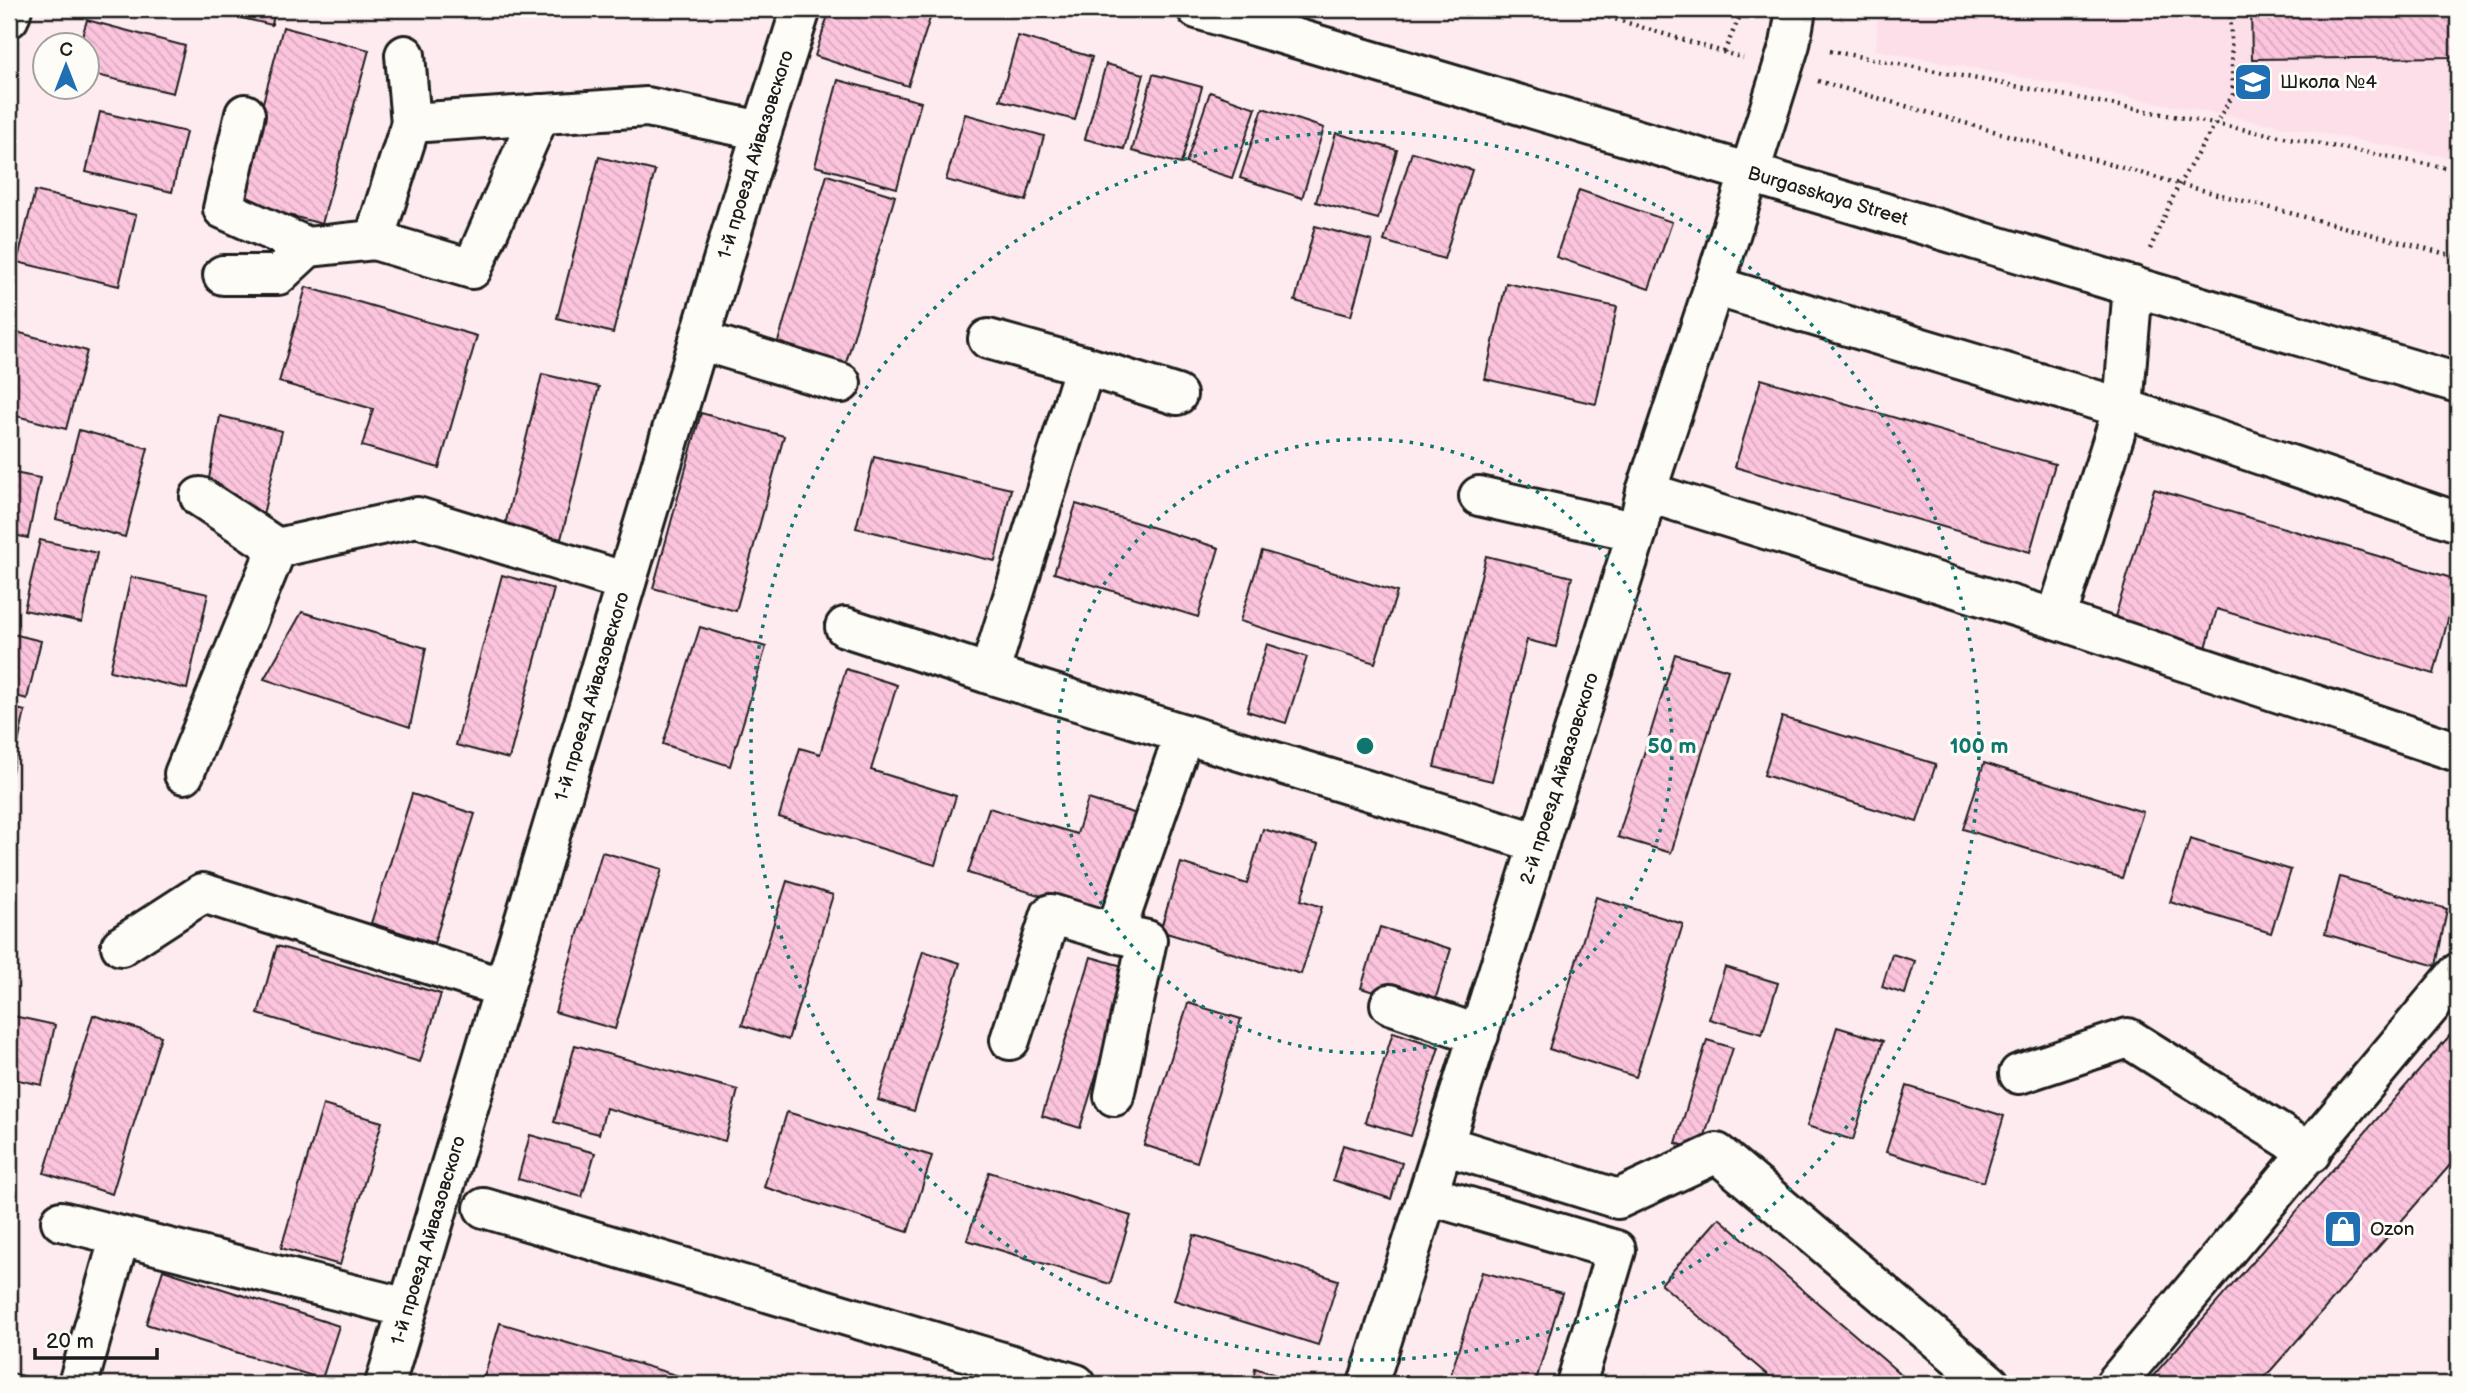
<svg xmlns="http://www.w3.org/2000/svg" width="2467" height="1393" viewBox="0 0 2467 1393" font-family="'Balsamiq Sans',sans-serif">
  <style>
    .built { fill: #fddfea }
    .industrial { fill: url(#industrial-grid) }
    .building { fill: url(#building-back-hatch); stroke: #1c1c1c; stroke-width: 2 }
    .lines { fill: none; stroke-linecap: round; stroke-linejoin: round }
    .minor-casing { stroke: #1c1c1c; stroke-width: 44 }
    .path { stroke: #1c1c1c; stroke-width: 4.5; stroke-dasharray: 2 5; stroke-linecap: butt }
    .minor { stroke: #fdfcf7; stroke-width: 38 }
    .ring { fill: none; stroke: #0f766e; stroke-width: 3.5; stroke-dasharray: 3.5 7 }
    .labels { text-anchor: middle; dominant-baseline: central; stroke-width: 6; stroke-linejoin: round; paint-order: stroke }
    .poi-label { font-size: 19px; fill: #1c1c1c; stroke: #fdfcf7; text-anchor: start }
    .street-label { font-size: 19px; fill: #1c1c1c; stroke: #fdfcf7 }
    .centre { fill: #0f766e; stroke: #fdfcf7; stroke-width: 3.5 }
    .ring-label { font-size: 21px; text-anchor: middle; font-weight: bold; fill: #0f766e; stroke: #fdfcf7; stroke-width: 6; stroke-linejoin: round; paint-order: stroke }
  </style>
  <defs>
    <pattern id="industrial-grid" width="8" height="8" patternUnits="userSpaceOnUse" patternTransform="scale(1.75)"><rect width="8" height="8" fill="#fddfea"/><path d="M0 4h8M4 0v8" fill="none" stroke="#d8bfc8"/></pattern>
    <pattern id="building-back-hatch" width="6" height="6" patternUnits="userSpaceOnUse" patternTransform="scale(1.75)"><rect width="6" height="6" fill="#fcc4dd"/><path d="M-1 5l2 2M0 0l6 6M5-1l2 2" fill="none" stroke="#d7a8bd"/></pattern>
  </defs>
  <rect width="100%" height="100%" fill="#fdebef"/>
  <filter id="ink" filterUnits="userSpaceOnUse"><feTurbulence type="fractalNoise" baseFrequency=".0143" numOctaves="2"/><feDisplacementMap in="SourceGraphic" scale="14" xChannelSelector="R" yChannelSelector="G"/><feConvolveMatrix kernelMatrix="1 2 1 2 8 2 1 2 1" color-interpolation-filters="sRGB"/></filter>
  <g filter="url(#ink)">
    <polygon class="built" points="1878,9 2458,9 2458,159 1876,50"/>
    <polygon class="industrial" points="1793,9 1847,9 1844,21"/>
    <g class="building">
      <polygon points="203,9 275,9 272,25"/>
      <polygon points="830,9 933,9 908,86 815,56"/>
      <polygon points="2251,9 2458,9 2458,57 2252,59"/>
      <polygon points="87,20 185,46 173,93 88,73 88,46 79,46"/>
      <polygon points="283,27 369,50 322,224 237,201"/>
      <polygon points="1018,36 1092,57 1075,120 1000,100"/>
      <polygon points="1106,64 1144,74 1124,149 1085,139"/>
      <polygon points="1153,74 1202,87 1181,164 1132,151"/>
      <polygon points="838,80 921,102 897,188 815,166"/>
      <polygon points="1210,92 1256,108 1232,178 1186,163"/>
      <polygon points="1263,108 1324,128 1302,198 1240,178"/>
      <polygon points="100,112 186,132 172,192 86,172"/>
      <polygon points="965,114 1044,136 1026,201 946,180"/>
      <polygon points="1336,133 1397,150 1378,219 1316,202"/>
      <polygon points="1412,152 1472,170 1444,259 1384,241"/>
      <polygon points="599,157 655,171 613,333 557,318"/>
      <polygon points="827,175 895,196 843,373 775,352"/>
      <polygon points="1579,190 1672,222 1649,289 1556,257"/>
      <polygon points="35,191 136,215 119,286 17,262"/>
      <polygon points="1315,226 1372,241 1351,316 1295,301"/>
      <polygon points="1506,283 1617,307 1596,404 1485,379"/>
      <polygon points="306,287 477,336 439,468 362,446 373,409 279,382"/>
      <polygon points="9,330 87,351 66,429 9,414"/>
      <polygon points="542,374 599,387 561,539 505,525"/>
      <polygon points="1761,379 2055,464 2030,552 1735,467"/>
      <polygon points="701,413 784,436 736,611 653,588"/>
      <polygon points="220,416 282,431 261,524 207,490"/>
      <polygon points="79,430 148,448 125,537 56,519"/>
      <polygon points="874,457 1011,489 995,561 856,528"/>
      <polygon points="9,472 40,478 28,538 9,534"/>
      <polygon points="2154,489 2458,580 2434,674 2217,609 2206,648 2114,620"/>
      <polygon points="1076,504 1219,548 1198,617 1054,573"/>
      <polygon points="40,540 97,553 82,622 24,610"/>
      <polygon points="1262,551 1397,592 1375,663 1240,621"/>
      <polygon points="1486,556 1572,577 1556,647 1527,640 1492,781 1434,767"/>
      <polygon points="9,572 14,573 9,595"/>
      <polygon points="502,575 554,589 509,759 456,745"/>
      <polygon points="131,577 208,594 187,689 110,671"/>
      <polygon points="302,612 426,648 410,727 264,679"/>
      <polygon points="700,627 766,647 730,766 663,744"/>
      <polygon points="9,633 41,641 27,699 9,694"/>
      <polygon points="1267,644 1307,657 1286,723 1247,711"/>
      <polygon points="1675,654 1728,670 1671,853 1618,837"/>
      <polygon points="846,669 897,685 871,770 956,796 935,865 779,817 800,748 820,754"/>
      <polygon points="9,707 25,711 10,781 9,780"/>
      <polygon points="1782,717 1936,764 1917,822 1764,775"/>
      <polygon points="1984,763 2143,812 2122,878 1963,829"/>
      <polygon points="412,794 475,814 434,943 371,923"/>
      <polygon points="1088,799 1140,815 1109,917 968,873 989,808 1077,834"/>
      <polygon points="1263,829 1318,845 1301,900 1322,907 1301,974 1160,931 1181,863 1247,884"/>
      <polygon points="2190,839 2291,870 2271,933 2170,902"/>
      <polygon points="602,852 662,869 615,1029 555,1012"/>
      <polygon points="2340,877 2447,909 2436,966 2325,934"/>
      <polygon points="787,881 833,895 788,1040 742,1025"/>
      <polygon points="1596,897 1683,924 1636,1077 1549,1049"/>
      <polygon points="1380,927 1451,949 1432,1010 1361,988"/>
      <polygon points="277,946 441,994 420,1062 258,1014"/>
      <polygon points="923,951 960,963 914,1111 878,1100"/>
      <polygon points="1892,954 1915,961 1905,994 1882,987"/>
      <polygon points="1091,957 1129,968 1080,1128 1042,1116"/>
      <polygon points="1725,967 1778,983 1762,1034 1709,1019"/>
      <polygon points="1188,1003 1241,1019 1197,1162 1144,1145"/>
      <polygon points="9,1015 55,1025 42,1085 9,1078"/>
      <polygon points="93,1015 161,1036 112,1194 44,1173"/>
      <polygon points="2458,1026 2458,1156 2259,1384 2146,1384"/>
      <polygon points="1837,1027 1883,1041 1853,1140 1807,1126"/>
      <polygon points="1393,1032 1439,1047 1411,1136 1365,1122"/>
      <polygon points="1707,1040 1733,1048 1700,1151 1676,1143"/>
      <polygon points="575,1045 738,1090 725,1141 606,1108 599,1134 554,1122"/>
      <polygon points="1907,1086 2004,1116 1984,1182 1886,1152"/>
      <polygon points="323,1105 382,1122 340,1265 281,1248"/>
      <polygon points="787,1112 932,1156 908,1232 764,1187"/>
      <polygon points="530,1135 595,1153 582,1197 518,1179"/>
      <polygon points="1343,1145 1402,1163 1391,1199 1333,1180"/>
      <polygon points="989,1172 1131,1216 1110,1284 967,1240"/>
      <polygon points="1719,1218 1912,1384 1778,1384 1661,1284"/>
      <polygon points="1194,1235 1338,1280 1318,1345 1174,1300"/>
      <polygon points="163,1270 339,1326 322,1379 146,1324"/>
      <polygon points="1482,1272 1562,1293 1535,1384 1448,1384"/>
      <polygon points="500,1323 706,1384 482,1384"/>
      <polygon points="1255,1368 1293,1381 1293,1384 1253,1384"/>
      <polygon points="9,1372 43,1382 43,1384 9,1384"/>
    </g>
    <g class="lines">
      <defs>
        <g id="minor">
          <path id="s1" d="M1197,9L2458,383"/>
          <polyline points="9,18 12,9"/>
          <polyline points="405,55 411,123 647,107 762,131"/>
          <polyline points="245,114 223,209 308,247 374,240 411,123"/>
          <polyline points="374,240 472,269 540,114"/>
          <polyline points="223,275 278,275 308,247"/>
          <polyline points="1714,286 2123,408 2458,522"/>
          <polyline points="988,339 1085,366"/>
          <polyline points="699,340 841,383"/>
          <polyline points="1177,395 1085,366 989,674 1539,843"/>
          <polyline points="1646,492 2056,619 2458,752"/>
          <polyline points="1479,496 1637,532"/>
          <polyline points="200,497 277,548 417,517 626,582"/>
          <polyline points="2056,619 2123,408 2133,286"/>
          <polyline points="845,627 989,674"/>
          <polyline points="184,774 277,548"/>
          <polyline points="121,946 203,893 504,988"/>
          <polyline points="1390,1004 1479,1035"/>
          <polyline points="1010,1040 1051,914 1115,933"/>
          <polyline points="2019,1074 2128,1038 2311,1153"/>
          <polyline points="1114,1096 1147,940 1115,933 1184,734"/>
          <polyline points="1444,1145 1618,1199 1717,1153 1990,1384"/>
          <polyline points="1428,1195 1616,1250 1576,1384"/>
          <polyline points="484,1208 1076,1384"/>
          <polyline points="61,1221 407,1308"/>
          <polyline points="78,1384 120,1236"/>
          <path id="s2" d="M385,1384L762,131L801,9"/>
          <path id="s3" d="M1368,1384L1637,532L1646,492L1714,286L1790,44L1796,10"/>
          <polyline points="2115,1384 2458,973"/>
        </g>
      </defs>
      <use href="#minor" class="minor-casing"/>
      <g class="path">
        <polyline points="1582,9 1743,58"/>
        <polyline points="1830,51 2458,170"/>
        <polyline points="1724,52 1743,9"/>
        <polyline points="1818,81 2179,184 2458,257"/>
        <polyline points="2150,249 2179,184 2233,95 2230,9"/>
      </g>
      <use href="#minor" class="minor"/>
    </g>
  </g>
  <g class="ring">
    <circle cx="1365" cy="746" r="307"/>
    <circle cx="1365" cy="746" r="614"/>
  </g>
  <defs>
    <symbol id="school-square" viewBox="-11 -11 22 22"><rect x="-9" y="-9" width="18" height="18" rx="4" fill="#1f6fb2" stroke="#fdfcf7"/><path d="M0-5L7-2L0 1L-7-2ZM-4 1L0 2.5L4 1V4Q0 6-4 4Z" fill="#fff"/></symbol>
    <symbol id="shop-square" viewBox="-11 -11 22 22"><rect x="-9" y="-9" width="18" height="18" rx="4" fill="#1f6fb2" stroke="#fdfcf7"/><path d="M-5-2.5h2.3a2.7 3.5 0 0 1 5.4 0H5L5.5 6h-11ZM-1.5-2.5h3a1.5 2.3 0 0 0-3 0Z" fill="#fff"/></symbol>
  </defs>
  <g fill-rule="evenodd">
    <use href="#school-square" x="2231" y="60" width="44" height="44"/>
    <use href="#shop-square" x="2321" y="1207" width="44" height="44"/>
  </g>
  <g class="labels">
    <g class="poi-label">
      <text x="2280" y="82">Школа №4</text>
      <text x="2370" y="1229">Ozon</text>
    </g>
    <g class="street-label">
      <text stroke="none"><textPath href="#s2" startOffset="1284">1-й проезд Айвазовского</textPath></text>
      <text stroke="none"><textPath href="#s1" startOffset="658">Burgasskaya Street</textPath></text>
      <text stroke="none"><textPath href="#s2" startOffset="718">1-й проезд Айвазовского</textPath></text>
      <text stroke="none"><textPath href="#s3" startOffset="635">2-й проезд Айвазовского</textPath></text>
      <text stroke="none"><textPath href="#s2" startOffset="150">1-й проезд Айвазовского</textPath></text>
    </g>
  </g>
  <circle cx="1365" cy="746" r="10" class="centre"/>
  <g class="ring-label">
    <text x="1672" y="753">50 m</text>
    <text x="1979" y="753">100 m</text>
  </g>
  <rect width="2467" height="1393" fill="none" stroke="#fdfcf7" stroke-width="35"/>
  <rect x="18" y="18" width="2432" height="1358" fill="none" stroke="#1c1c1c" stroke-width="2.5" filter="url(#ink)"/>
  <g transform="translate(66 66)"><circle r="33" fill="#fdfcf7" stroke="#a3a29f" stroke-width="2"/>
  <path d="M0-5L12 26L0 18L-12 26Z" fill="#1f6fb2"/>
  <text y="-10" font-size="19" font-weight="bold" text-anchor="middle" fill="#1c1c1c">С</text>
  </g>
  <path d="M35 1348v10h122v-10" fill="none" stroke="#1c1c1c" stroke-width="3.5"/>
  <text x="46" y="1348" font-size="21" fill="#1c1c1c" stroke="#fdfcf7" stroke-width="5" paint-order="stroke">20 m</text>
</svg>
